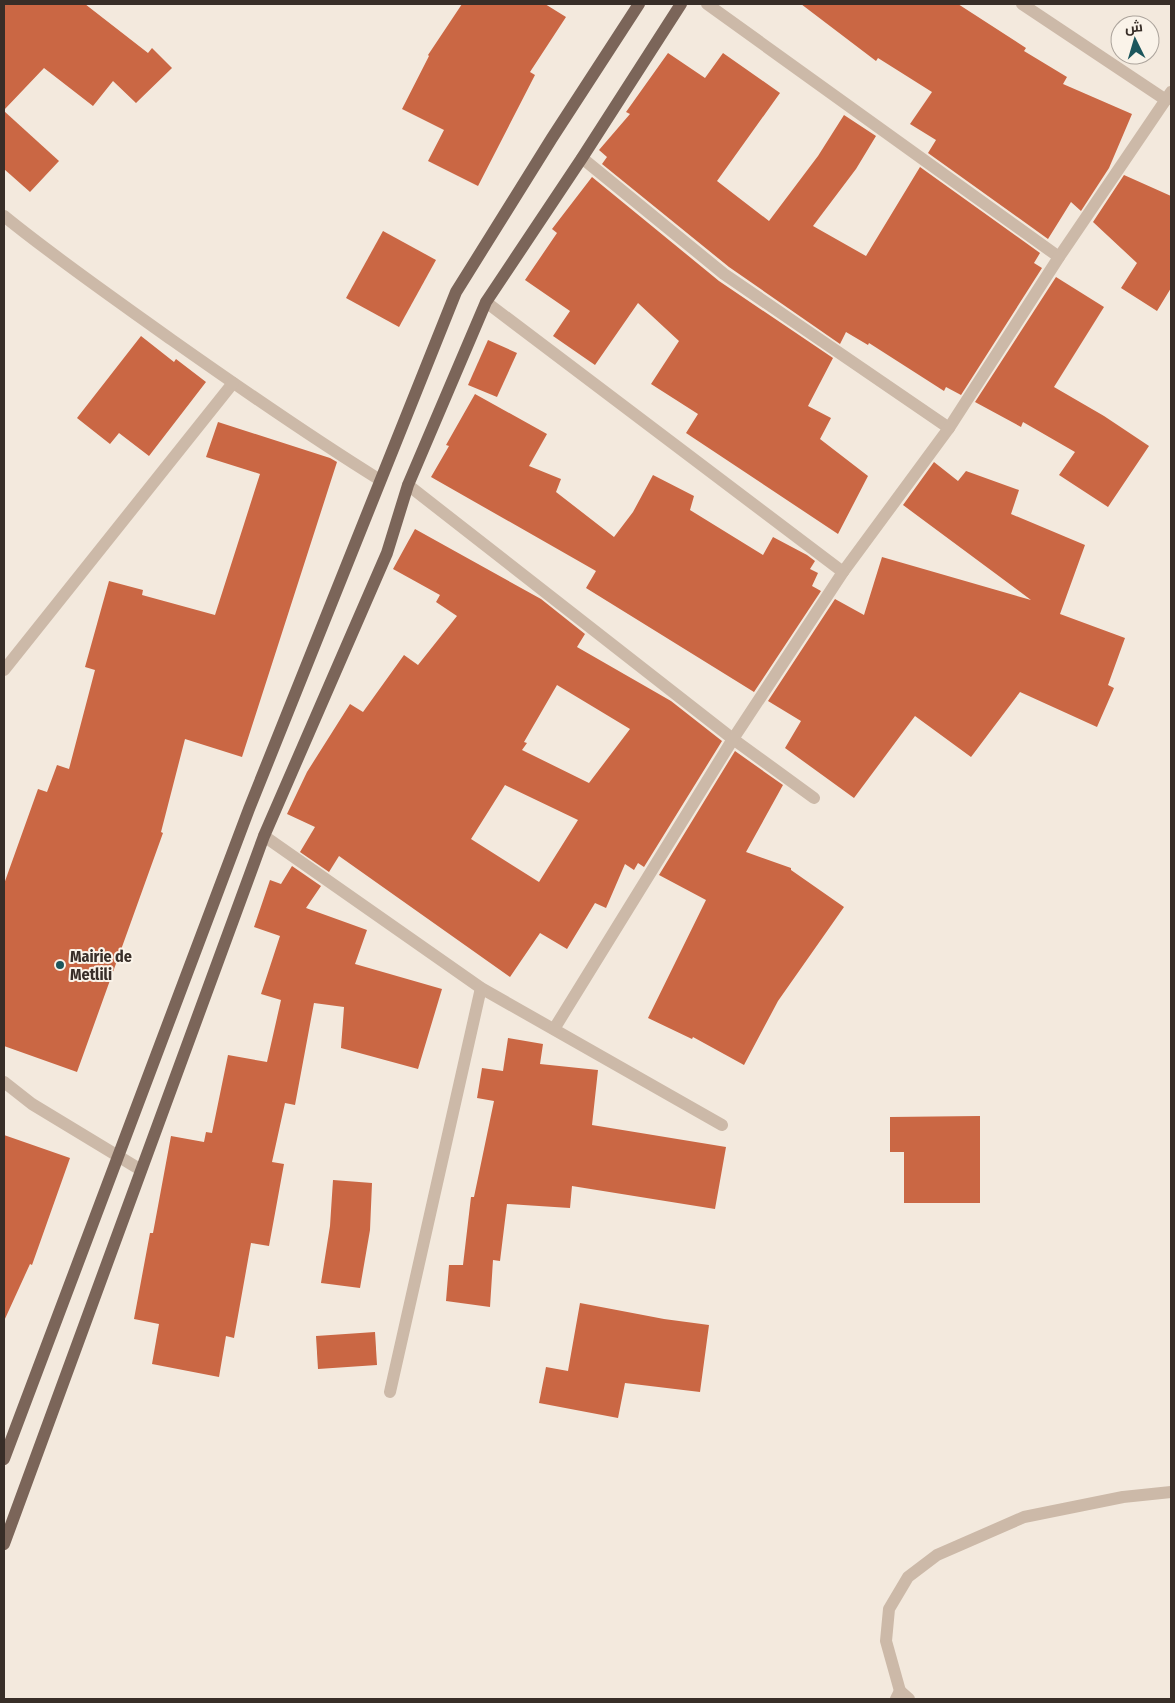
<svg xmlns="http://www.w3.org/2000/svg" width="1175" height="1703" viewBox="0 0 1175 1703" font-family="'Fira Sans Condensed',Cairo,sans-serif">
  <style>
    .building { fill: #ca6744; fill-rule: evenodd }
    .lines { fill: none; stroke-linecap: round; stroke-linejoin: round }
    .service { stroke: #ccb9a8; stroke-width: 12 }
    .minor { stroke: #ccb9a8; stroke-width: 12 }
    .primary { stroke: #7b6559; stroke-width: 12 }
    .poi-dot { fill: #1c565c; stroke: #faf3e9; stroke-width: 2 }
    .labels { text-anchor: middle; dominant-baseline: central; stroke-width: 4; stroke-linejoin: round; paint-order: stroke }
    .poi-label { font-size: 16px; font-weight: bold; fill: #382e28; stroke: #faf3e9; text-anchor: start }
  </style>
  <rect width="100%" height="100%" fill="#f3e9dd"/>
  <g class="building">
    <polygon points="4,4 85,4 148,53 152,48 172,68 136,103 113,81 93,106 44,68 4,110"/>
    <polygon points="462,4 545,4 566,17 530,72 535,75 478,186 428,161 444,130 402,109 429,56 428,55"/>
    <polygon points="801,4 958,4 1026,48 1024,51 1067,77 1063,84 1132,114 1109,168 1081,211 1071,202 1048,239 928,153 936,140 910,124 932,92 878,58 876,61"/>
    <polygon points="668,53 705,78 723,53 780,93 717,181 769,221 818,156 844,115 876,136 856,169 813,226 866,256 920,167 1040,253 1034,263 1042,268 961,395 946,387 944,391 869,343 868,345 846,332 840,344 729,267 602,164 607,157 599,150 630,114 626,112"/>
    <polygon points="4,111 59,161 30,192 4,169"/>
    <polygon points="1124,175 1171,196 1171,288 1157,311 1121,288 1137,263 1093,222"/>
    <polygon points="592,177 719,281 833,358 808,406 831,418 820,439 868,476 838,534 686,433 698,414 651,384 679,341 638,303 595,365 553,336 570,311 525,280 557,233 552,229"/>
    <polygon points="383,231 436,260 399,327 346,298"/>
    <polygon points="1056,277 1104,307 1054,387 1104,416 1149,446 1108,507 1059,475 1075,452 1023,422 1021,427 975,402"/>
    <polygon points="141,336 174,362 176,359 206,382 149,456 119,433 110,444 77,418"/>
    <polygon points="488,340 517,353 497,397 468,385"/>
    <polygon points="475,394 547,434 529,466 561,479 556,492 614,537 633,512 653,475 694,496 690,510 763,555 773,537 807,555 815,561 810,569 818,573 812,586 821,591 754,692 586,588 596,571 431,477 449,446 446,445"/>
    <polygon points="218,422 330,458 337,462 242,757 185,739 161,832 163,833 77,1072 4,1046 4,884 38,789 47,792 57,765 69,769 95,670 85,667 109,581 143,590 142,595 215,615 260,474 206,457"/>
    <polygon points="934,462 958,481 966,471 1019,490 1011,514 1085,545 1060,614 1125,638 1108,685 1114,688 1097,727 1020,692 971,757 915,716 854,798 785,748 801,721 768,701 835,599 864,615 882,557 1031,600 903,505"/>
    <path d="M415,529L541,599L585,634L577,647L671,701L722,741L644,867L638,863L634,870L625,864L606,908L595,903L567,949L540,933L510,977L339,856L329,872L300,852L315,827L287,814L307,772L350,704L363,712L404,655L418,665L457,616L436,602L440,595L393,569ZM557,685L630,729L589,783L522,750L527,743L524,742ZM505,785L578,820L539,882L471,839Z"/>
    <polygon points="735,751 783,785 746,852 791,868 791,870 844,907 778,1001 744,1065 693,1037 692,1039 648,1018 706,900 659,875"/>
    <polygon points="292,866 321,886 306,908 367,930 355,964 442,989 418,1069 341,1048 344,1007 314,1003 295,1105 285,1103 272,1162 284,1164 269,1246 251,1243 234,1338 226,1336 219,1377 152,1364 159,1324 134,1319 150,1233 153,1233 171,1136 204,1142 206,1132 212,1133 228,1055 267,1062 281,1000 261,994 280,936 254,927 270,880 281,884"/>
    <polygon points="508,1038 543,1044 540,1064 598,1070 592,1125 726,1147 715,1209 572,1186 570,1208 507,1204 500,1261 493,1260 490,1307 446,1301 449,1265 463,1265 471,1197 474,1197 494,1101 477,1098 482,1068 503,1071"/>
    <polygon points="980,1116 980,1203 904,1203 904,1152 890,1152 890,1117"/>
    <polygon points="4,1135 70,1158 32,1265 30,1264 4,1321"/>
    <polygon points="333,1180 372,1183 370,1230 360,1288 321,1283 330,1226"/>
    <polygon points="580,1303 664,1319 709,1325 700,1392 625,1383 618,1418 539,1403 546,1367 568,1371"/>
    <polygon points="375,1332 377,1365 318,1369 316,1336"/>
  </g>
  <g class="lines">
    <polyline class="service" points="900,1691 886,1641 889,1609 908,1577 937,1555 1024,1517 1123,1497 1171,1492"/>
    <g class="minor">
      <polyline points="707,4 1059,257"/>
      <polyline points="1022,4 1166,100"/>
      <polyline points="582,158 724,274 949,428"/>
      <path d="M4,216C58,260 115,299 172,340C240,388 309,436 380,480"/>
      <polyline points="486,302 843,572 949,428 1059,257 1171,92"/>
      <polyline points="408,485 733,739 814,798"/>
      <polyline points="4,670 233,383"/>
      <polyline points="264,836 481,988 722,1125"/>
      <polyline points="554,1029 733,739 843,572"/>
      <polyline points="4,1082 32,1104 141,1170"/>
      <polyline points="390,1392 481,988"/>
      <polyline points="896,1699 900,1691 909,1699"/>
    </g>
    <g class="primary">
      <polyline points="4,1459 249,809 456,292 552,138 639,4"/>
      <polyline points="4,1544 264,836 387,553 408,485 486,302 582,158 681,4"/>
    </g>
  </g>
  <circle class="poi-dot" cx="60" cy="965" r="5"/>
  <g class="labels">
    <g class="poi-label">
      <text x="70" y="956">Mairie de<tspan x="70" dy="18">Metlili</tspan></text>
    </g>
  </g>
  <rect width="1175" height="1703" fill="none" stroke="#382e28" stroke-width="10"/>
  <g transform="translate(1135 40) rotate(355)"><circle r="24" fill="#faf3e9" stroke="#aca49c"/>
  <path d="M0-4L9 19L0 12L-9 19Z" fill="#1c565c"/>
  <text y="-8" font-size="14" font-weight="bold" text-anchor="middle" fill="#382e28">ش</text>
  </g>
</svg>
